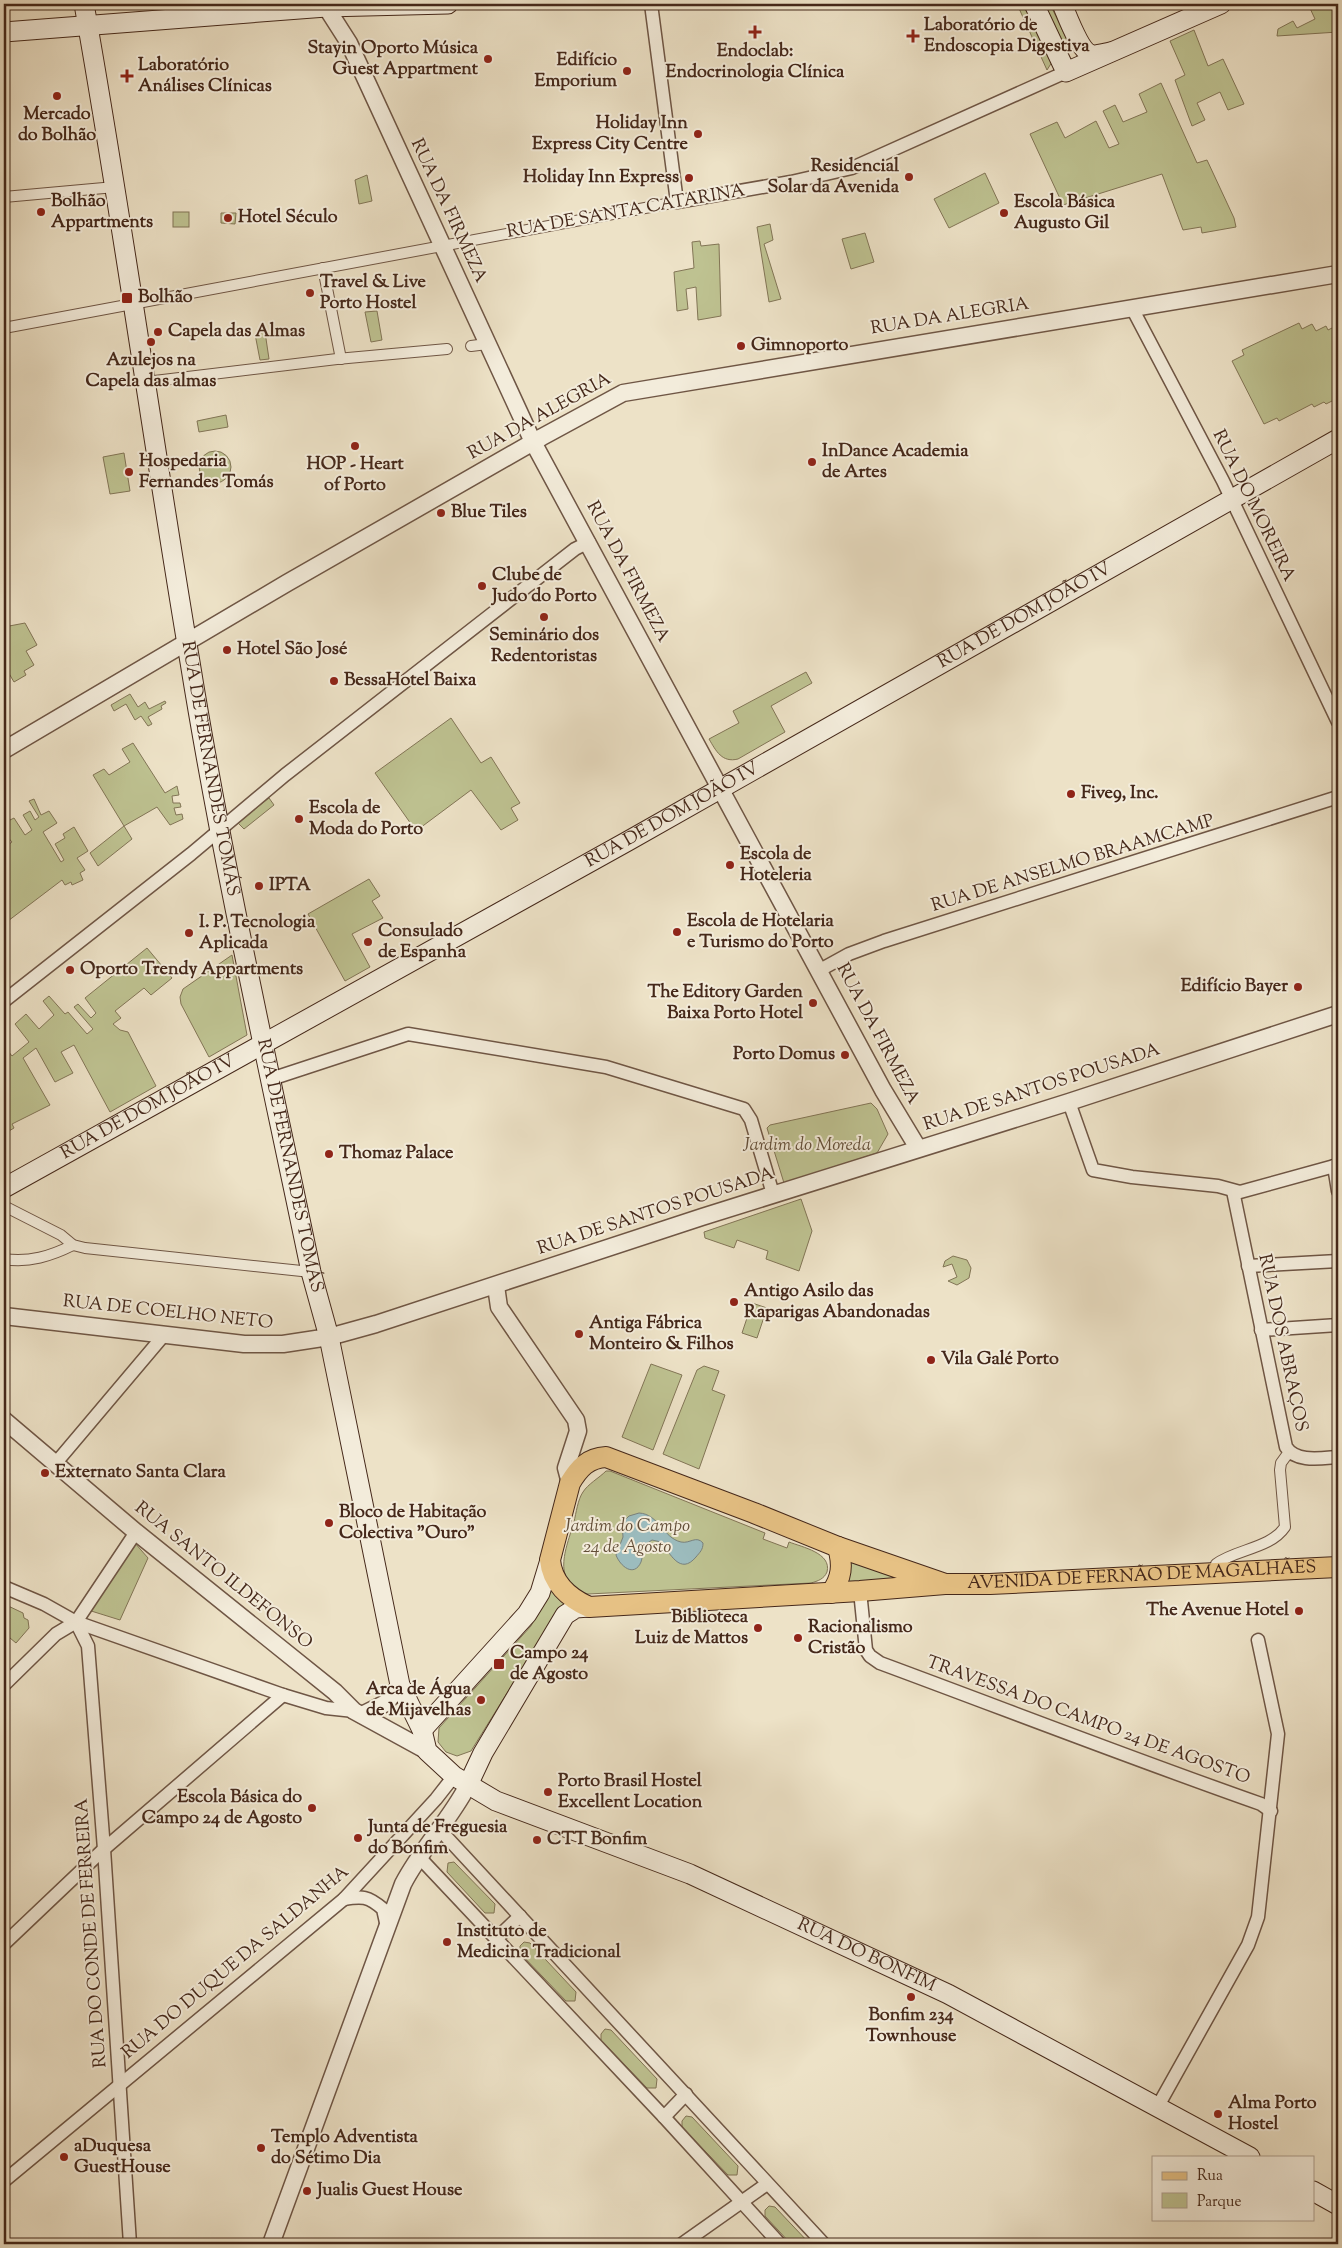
<svg xmlns="http://www.w3.org/2000/svg" width="1342" height="2248" viewBox="0 0 1342 2248" font-family="'Sorts Mill Goudy',serif">
  <style>
    .green { fill: #bec291; stroke: #827556 }
    .water { fill: #9cbcbe; stroke: #79817c }
    .lines { fill: none; stroke-linecap: round; stroke-linejoin: round }
    .pedestrian-casing { stroke: #6f5645; stroke-width: 12 }
    .minor-casing { stroke: #6f5645; stroke-width: 15 }
    .tertiary-casing { stroke: #6f5645; stroke-width: 19 }
    .secondary-casing { stroke: #45281a; stroke-width: 21 }
    .primary-casing { stroke: #45281a; stroke-width: 22 }
    .pedestrian { stroke: #f3ecdb; stroke-width: 10 }
    .minor { stroke: #f3ecdb; stroke-width: 12 }
    .tertiary { stroke: #f3ecdb; stroke-width: 16 }
    .secondary { stroke: #f3ecdb; stroke-width: 19 }
    .primary { stroke: #e6c184; stroke-width: 20 }
    .poi-dot { fill: #8f2418; stroke: #f3ecdb; stroke-width: 2 }
    .labels { text-anchor: middle; dominant-baseline: central; stroke-width: 4; stroke-linejoin: round; paint-order: stroke }
    .poi-label { font-size: 18px; font-weight: bold; fill: #45281a; stroke: #f3ecdb; text-anchor: start }
    .street-label { font-size: 18px; fill: #45281a; stroke: #f3ecdb }
    .park-label { font-size: 18px; font-style: italic; fill: #634e38; stroke: #f3ecdb }
  </style>
  <rect width="100%" height="100%" fill="#ede2c7"/>
  <filter id="stains"><feTurbulence type="fractalNoise" baseFrequency=".004" numOctaves="4"/><feColorMatrix values="0 0 0 0 .2 0 0 0 0 .09 0 0 0 0 .02 0 0 0 .5 -.17"/></filter>
  <radialGradient id="worn" r=".72"><stop offset=".6" stop-color="#630" stop-opacity="0"/><stop offset="1" stop-color="#630" stop-opacity=".3"/></radialGradient>
  <g class="green">
    <polygon points="1017,4 1025,4 1052,62 1047,70"/>
    <polygon points="1043,4 1050,4 1069,44 1070,52 1063,47"/>
    <polygon points="1308,4 1338,4 1338,32 1277,36 1278,29 1293,21 1297,28 1315,19"/>
    <polygon points="1194,30 1208,66 1223,59 1244,104 1228,110 1220,92 1197,103 1205,120 1192,126 1175,80 1185,75 1170,41"/>
    <polygon points="1161,83 1197,163 1207,160 1234,218 1236,227 1202,233 1201,227 1183,230 1162,174 1063,205 1030,134 1057,122 1065,138 1096,121 1109,148 1119,144 1103,111 1115,105 1123,122 1147,112 1139,94"/>
    <polygon points="985,173 999,203 949,228 934,199"/>
    <polygon points="367,175 372,201 359,204 355,180"/>
    <rect x="173" y="212" width="16" height="15"/>
    <polygon points="221,213 236,213 235,224 221,223"/>
    <polygon points="770,224 773,240 764,244 781,299 769,302 757,227"/>
    <polygon points="865,233 874,262 851,269 842,239"/>
    <polygon points="700,241 701,246 719,244 721,316 698,320 696,287 686,289 688,309 677,311 674,272 694,268 692,242"/>
    <polygon points="377,311 382,340 371,342 365,312"/>
    <polygon points="1299,323 1302,329 1312,324 1316,331 1326,326 1328,330 1338,325 1338,368 1334,370 1338,379 1338,398 1326,404 1324,402 1314,407 1312,404 1279,421 1277,418 1264,424 1232,361 1244,355 1242,350"/>
    <polygon points="265,332 269,359 260,360 255,334"/>
    <polygon points="226,415 228,427 199,432 197,421"/>
    <circle cx="215" cy="467" r="16"/>
    <polygon points="124,453 130,491 110,494 103,457"/>
    <polygon points="25,623 37,645 26,651 34,665 24,671 26,675 14,682 4,665 4,627"/>
    <path d="M806,672L812,683L771,706L785,732L738,759C722,763 716,751 709,739L739,723L733,711Z"/>
    <polygon points="130,694 138,707 145,702 149,709 165,701 166,703 161,706 162,709 148,717 152,724 148,726 141,716 135,720 126,704 114,711 111,705"/>
    <polygon points="451,718 481,763 491,757 520,803 511,808 518,820 501,830 471,790 416,831 375,773"/>
    <polygon points="133,743 165,793 177,786 179,795 172,796 173,803 180,803 181,807 174,808 176,815 182,814 183,819 170,825 157,807 124,826 132,839 98,866 90,853 124,826 93,775 104,769 109,775 130,762 122,749"/>
    <polygon points="269,798 274,805 244,829 238,823"/>
    <polygon points="34,799 41,815 49,811 57,823 43,832 61,862 64,860 55,844 65,838 63,834 74,827 88,851 77,858 85,870 80,873 83,880 72,885 71,882 65,885 62,880 4,924 4,848 12,842 4,833 4,809 10,820 14,818 25,835 32,830 23,815 30,811 35,820 39,817 29,801"/>
    <polygon points="369,879 380,896 372,901 383,918 352,934 370,967 345,981 308,914"/>
    <polygon points="147,948 172,978 151,995 144,988 115,1011 121,1018 113,1024 120,1030 128,1032 156,1086 110,1112 74,1045 61,1052 73,1073 55,1082 36,1048 23,1058 50,1105 12,1124 14,1128 4,1134 4,1046 12,1056 29,1042 15,1024 26,1014 39,1029 54,1015 43,1001 49,996 65,1014 68,1012 87,1034 93,1029 74,1007 78,1004 91,1018 96,1013 85,998"/>
    <polygon points="232,955 247,1035 209,1057 181,1004 180,997 183,989"/>
    <polygon points="871,1103 877,1109 888,1134 877,1153 784,1183 767,1128 770,1125"/>
    <polygon points="801,1199 812,1231 799,1271 766,1259 768,1251 737,1240 734,1248 705,1238 704,1232"/>
    <polygon points="953,1256 967,1260 971,1268 969,1278 957,1285 948,1281 957,1277 952,1264 943,1267 945,1261"/>
    <polygon points="752,1303 767,1308 757,1338 742,1333"/>
    <polygon points="651,1364 682,1375 653,1450 622,1437"/>
    <polygon points="704,1366 719,1371 712,1390 725,1395 699,1469 663,1454 697,1370"/>
    <path d="M606,1471H610L765,1533L763,1539L787,1548L789,1542C802,1547 832,1553 827,1572C824,1579 818,1581 811,1583L588,1594C550,1583 566,1549 574,1522C576,1513 578,1499 583,1492C588,1484 599,1478 606,1471Z"/>
    <polygon points="134,1542 148,1558 120,1620 88,1610"/>
    <polygon points="849,1559 925,1581 844,1585"/>
    <polygon points="552,1585 567,1601 545,1632 471,1751 457,1756 446,1752 438,1742 439,1728 531,1626"/>
    <polygon points="4,1604 23,1613 24,1618 28,1620 29,1628 16,1643 4,1633"/>
    <polygon points="454,1862 495,1904 494,1913 485,1913 447,1872 448,1863"/>
    <polygon points="524,1942 530,1943 576,1992 575,2001 566,2001 520,1953 520,1946"/>
    <polygon points="605,2029 611,2030 657,2079 656,2088 647,2088 601,2040 601,2034"/>
    <polygon points="686,2116 692,2117 738,2166 737,2175 728,2175 682,2127 682,2121"/>
    <polygon points="769,2206 775,2207 810,2244 791,2244 765,2216 765,2210"/>
  </g>
  <path class="water" d="M639,1513C659,1514 663,1538 681,1542C690,1544 696,1535 703,1543C703,1550 700,1552 696,1557C680,1576 670,1553 661,1542L652,1540L643,1546C642,1551 643,1557 641,1562C634,1578 620,1566 616,1555L623,1537L622,1523L629,1516Z"/>
  <g class="lines">
    <defs>
      <g id="pedestrian">
        <polyline points="4,197 115,187"/>
        <polyline points="323,268 341,359"/>
        <polyline points="4,328 677,202"/>
        <polyline points="471,346 487,344"/>
        <polyline points="146,382 337,359 447,349"/>
        <polyline points="4,1206 61,1235 73,1245 85,1248 311,1272"/>
        <path d="M4,1259C29,1263 51,1256 73,1245"/>
        <path d="M1215,1573L1216,1564C1236,1549 1270,1549 1285,1527L1280,1470L1281,1463L1289,1452"/>
      </g>
      <g id="minor">
        <polyline points="651,4 677,202 791,182 852,168 1066,72"/>
        <polyline points="1132,308 1223,481 1338,722"/>
        <polyline points="820,970 849,954 884,941 1338,797"/>
        <polyline points="4,1001 191,854 285,775 575,549 589,542"/>
        <polyline points="271,1079 408,1034 606,1067 744,1109 751,1120 773,1194"/>
        <polyline points="1069,1102 1093,1170 1132,1177 1218,1186 1240,1192 1338,1165"/>
        <polyline points="1334,1166 1338,1191"/>
        <path d="M1233,1191L1286,1447C1296,1463 1322,1458 1338,1457"/>
        <polyline points="1248,1266 1338,1261"/>
        <polyline points="1261,1330 1338,1325"/>
        <polyline points="55,1464 164,1335"/>
        <polyline points="4,1587 44,1604 76,1622 283,1695 326,1708 354,1711"/>
        <path d="M860,1591L866,1650L870,1656L880,1663C1007,1710 1133,1759 1261,1804L1271,1811"/>
        <polyline points="76,1622 88,1646 104,1849 130,2244"/>
        <polyline points="4,1685 56,1634 76,1622 136,1532"/>
        <polyline points="440,1830 824,2244"/>
        <polyline points="420,1858 664,2117 780,2244"/>
        <path d="M344,1899C362,1896 368,1896 383,1909L387,1927"/>
        <polyline points="496,1939 520,1916"/>
        <polyline points="4,1944 104,1849 283,1695"/>
        <polyline points="1158,2106 1248,1945 1258,1917 1260,1899 1278,1734 1258,1640"/>
        <polyline points="664,2117 686,2094"/>
        <polyline points="4,2181 344,1899 436,1799 454,1776"/>
        <polyline points="682,2244 767,2184"/>
      </g>
      <g id="tertiary">
        <polyline points="326,7 349,43 533,442 883,1090 918,1148"/>
        <polyline points="4,750 287,583 542,437 623,393 1338,274"/>
        <polyline points="496,1286 499,1307 576,1420 578,1431 566,1468 570,1483"/>
        <polyline points="4,1316 244,1344 283,1344 329,1337 376,1324 702,1217 1069,1102 1338,1014"/>
        <polyline points="4,1420 136,1532 335,1692 354,1711 427,1751"/>
        <polyline points="362,1715 386,1703 400,1685"/>
        <path d="M271,2244L403,1884C421,1849 450,1820 468,1785"/>
      </g>
      <g id="secondary">
        <path id="s1" d="M84,4C123,223 153,443 190,662C223,867 269,1069 311,1272L329,1337L400,1685L422,1730L427,1751L454,1776L496,1801L690,1874L948,1994L1250,2157"/>
        <polyline points="1034,4 1066,72 1221,4"/>
        <path d="M1062,4C1067,15 1080,53 1093,55C1098,55 1105,53 1110,52"/>
        <polyline points="4,32 326,7 448,4"/>
        <path id="s2" d="M4,1188L628,841L1338,439"/>
        <polyline points="422,1730 527,1614 540,1593 550,1560"/>
        <polyline points="468,1785 483,1753 565,1615 576,1608 589,1607"/>
        <polyline points="1313,2191 1338,2205"/>
      </g>
      <g id="primary">
        <path id="s3" d="M945,1584L838,1547L754,1513L606,1457C588,1458 579,1468 570,1483L550,1560C552,1583 569,1598 589,1607L860,1591L945,1584H990L1338,1567"/>
        <path d="M831,1593C842,1578 843,1565 838,1547"/>
      </g>
    </defs>
    <use href="#pedestrian" class="pedestrian-casing"/>
    <use href="#minor" class="minor-casing"/>
    <use href="#tertiary" class="tertiary-casing"/>
    <use href="#secondary" class="secondary-casing"/>
    <use href="#primary" class="primary-casing"/>
    <use href="#pedestrian" class="pedestrian"/>
    <use href="#minor" class="minor"/>
    <use href="#tertiary" class="tertiary"/>
    <use href="#secondary" class="secondary"/>
    <use href="#primary" class="primary"/>
  </g>
  <g class="poi-dot">
    <path d="M752.5 24.5h5v5h5v5h-5v5h-5v-5h-5v-5h5z"/>
    <path d="M910.5 28.5h5v5h5v5h-5v5h-5v-5h-5v-5h5z"/>
    <circle cx="488" cy="59" r="5"/>
    <circle cx="627" cy="71" r="5"/>
    <path d="M124.5 68.5h5v5h5v5h-5v5h-5v-5h-5v-5h5z"/>
    <circle cx="57" cy="96" r="5"/>
    <circle cx="698" cy="134" r="5"/>
    <circle cx="909" cy="177" r="5"/>
    <circle cx="689" cy="178" r="5"/>
    <circle cx="41" cy="212" r="5"/>
    <circle cx="1004" cy="213" r="5"/>
    <circle cx="228" cy="218" r="5"/>
    <circle cx="310" cy="293" r="5"/>
    <rect x="121" y="292" width="12" height="12" rx="2.5"/>
    <circle cx="158" cy="332" r="5"/>
    <circle cx="151" cy="342" r="5"/>
    <circle cx="741" cy="346" r="5"/>
    <circle cx="355" cy="446" r="5"/>
    <circle cx="812" cy="462" r="5"/>
    <circle cx="129" cy="472" r="5"/>
    <circle cx="441" cy="513" r="5"/>
    <circle cx="482" cy="586" r="5"/>
    <circle cx="544" cy="617" r="5"/>
    <circle cx="227" cy="650" r="5"/>
    <circle cx="334" cy="681" r="5"/>
    <circle cx="1071" cy="794" r="5"/>
    <circle cx="299" cy="819" r="5"/>
    <circle cx="730" cy="865" r="5"/>
    <circle cx="259" cy="886" r="5"/>
    <circle cx="677" cy="932" r="5"/>
    <circle cx="189" cy="933" r="5"/>
    <circle cx="368" cy="942" r="5"/>
    <circle cx="70" cy="970" r="5"/>
    <circle cx="1298" cy="987" r="5"/>
    <circle cx="813" cy="1003" r="5"/>
    <circle cx="845" cy="1055" r="5"/>
    <circle cx="329" cy="1154" r="5"/>
    <circle cx="734" cy="1302" r="5"/>
    <circle cx="579" cy="1334" r="5"/>
    <circle cx="931" cy="1360" r="5"/>
    <circle cx="45" cy="1473" r="5"/>
    <circle cx="329" cy="1523" r="5"/>
    <circle cx="1299" cy="1611" r="5"/>
    <circle cx="758" cy="1628" r="5"/>
    <circle cx="798" cy="1638" r="5"/>
    <rect x="493" y="1658" width="12" height="12" rx="2.5"/>
    <circle cx="481" cy="1700" r="5"/>
    <circle cx="548" cy="1792" r="5"/>
    <circle cx="312" cy="1808" r="5"/>
    <circle cx="358" cy="1838" r="5"/>
    <circle cx="537" cy="1840" r="5"/>
    <circle cx="447" cy="1942" r="5"/>
    <circle cx="911" cy="1997" r="5"/>
    <circle cx="1218" cy="2114" r="5"/>
    <circle cx="261" cy="2148" r="5"/>
    <circle cx="64" cy="2157" r="5"/>
    <circle cx="307" cy="2191" r="5"/>
  </g>
  <g class="labels">
    <g class="poi-label">
      <text x="924" y="26">Laboratório de<tspan x="924" dy="21">Endoscopia Digestiva</tspan></text>
      <text x="478" y="49" text-anchor="end">Stayin Oporto Música<tspan x="478" dy="21">Guest Appartment</tspan></text>
      <text x="755" y="52" text-anchor="middle">Endoclab:<tspan x="755" dy="21">Endocrinologia Clínica</tspan></text>
      <text x="617" y="61" text-anchor="end">Edifício<tspan x="617" dy="21">Emporium</tspan></text>
      <text x="138" y="66">Laboratório<tspan x="138" dy="21">Análises Clínicas</tspan></text>
      <text x="57" y="115" text-anchor="middle">Mercado<tspan x="57" dy="21">do Bolhão</tspan></text>
      <text x="688" y="124" text-anchor="end">Holiday Inn<tspan x="688" dy="21">Express City Centre</tspan></text>
      <text x="899" y="167" text-anchor="end">Residencial<tspan x="899" dy="21">Solar da Avenida</tspan></text>
      <text x="679" y="178" text-anchor="end">Holiday Inn Express</text>
      <text x="51" y="202">Bolhão<tspan x="51" dy="21">Appartments</tspan></text>
      <text x="1014" y="203">Escola Básica<tspan x="1014" dy="21">Augusto Gil</tspan></text>
      <text x="238" y="218">Hotel Século</text>
      <text x="320" y="283">Travel &amp; Live<tspan x="320" dy="21">Porto Hostel</tspan></text>
      <text x="138" y="298">Bolhão</text>
      <text x="168" y="332">Capela das Almas</text>
      <text x="751" y="346">Gimnoporto</text>
      <text x="151" y="361" text-anchor="middle">Azulejos na<tspan x="151" dy="21">Capela das almas</tspan></text>
      <text x="822" y="452">InDance Academia<tspan x="822" dy="21">de Artes</tspan></text>
      <text x="139" y="462">Hospedaria<tspan x="139" dy="21">Fernandes Tomás</tspan></text>
      <text x="355" y="465" text-anchor="middle">HOP - Heart<tspan x="355" dy="21">of Porto</tspan></text>
      <text x="451" y="513">Blue Tiles</text>
      <text x="492" y="576">Clube de<tspan x="492" dy="21">Judo do Porto</tspan></text>
      <text x="544" y="636" text-anchor="middle">Seminário dos<tspan x="544" dy="21">Redentoristas</tspan></text>
      <text x="237" y="650">Hotel São José</text>
      <text x="344" y="681">BessaHotel Baixa</text>
      <text x="1081" y="794">Five9, Inc.</text>
      <text x="309" y="809">Escola de<tspan x="309" dy="21">Moda do Porto</tspan></text>
      <text x="740" y="855">Escola de<tspan x="740" dy="21">Hoteleria</tspan></text>
      <text x="269" y="886">IPTA</text>
      <text x="687" y="922">Escola de Hotelaria<tspan x="687" dy="21">e Turismo do Porto</tspan></text>
      <text x="199" y="923">I. P. Tecnologia<tspan x="199" dy="21">Aplicada</tspan></text>
      <text x="378" y="932">Consulado<tspan x="378" dy="21">de Espanha</tspan></text>
      <text x="80" y="970">Oporto Trendy Appartments</text>
      <text x="1288" y="987" text-anchor="end">Edifício Bayer</text>
      <text x="803" y="993" text-anchor="end">The Editory Garden<tspan x="803" dy="21">Baixa Porto Hotel</tspan></text>
      <text x="835" y="1055" text-anchor="end">Porto Domus</text>
      <text x="339" y="1154">Thomaz Palace</text>
      <text x="744" y="1292">Antigo Asilo das<tspan x="744" dy="21">Raparigas Abandonadas</tspan></text>
      <text x="589" y="1324">Antiga Fábrica<tspan x="589" dy="21">Monteiro &amp; Filhos</tspan></text>
      <text x="941" y="1360">Vila Galé Porto</text>
      <text x="55" y="1473">Externato Santa Clara</text>
      <text x="339" y="1513">Bloco de Habitação<tspan x="339" dy="21">Colectiva "Ouro"</tspan></text>
      <text x="1289" y="1611" text-anchor="end">The Avenue Hotel</text>
      <text x="748" y="1618" text-anchor="end">Biblioteca<tspan x="748" dy="21">Luiz de Mattos</tspan></text>
      <text x="808" y="1628">Racionalismo<tspan x="808" dy="21">Cristão</tspan></text>
      <text x="510" y="1654">Campo 24<tspan x="510" dy="21">de Agosto</tspan></text>
      <text x="471" y="1690" text-anchor="end">Arca de Água<tspan x="471" dy="21">de Mijavelhas</tspan></text>
      <text x="558" y="1782">Porto Brasil Hostel<tspan x="558" dy="21">Excellent Location</tspan></text>
      <text x="302" y="1798" text-anchor="end">Escola Básica do<tspan x="302" dy="21">Campo 24 de Agosto</tspan></text>
      <text x="368" y="1828">Junta de Freguesia<tspan x="368" dy="21">do Bonfim</tspan></text>
      <text x="547" y="1840">CTT Bonfim</text>
      <text x="457" y="1932">Instituto de<tspan x="457" dy="21">Medicina Tradicional</tspan></text>
      <text x="911" y="2016" text-anchor="middle">Bonfim 234<tspan x="911" dy="21">Townhouse</tspan></text>
      <text x="1228" y="2104">Alma Porto<tspan x="1228" dy="21">Hostel</tspan></text>
      <text x="271" y="2138">Templo Adventista<tspan x="271" dy="21">do Sétimo Dia</tspan></text>
      <text x="74" y="2147">aDuquesa<tspan x="74" dy="21">GuestHouse</tspan></text>
      <text x="317" y="2191">Jualis Guest House</text>
    </g>
    <g class="street-label">
      <text transform="translate(448 211) rotate(65)">RUA DA FIRMEZA</text>
      <text transform="translate(626 212) rotate(-10)">RUA DE SANTA CATARINA</text>
      <text transform="translate(950 317) rotate(-9)">RUA DA ALEGRIA</text>
      <text transform="translate(540 417) rotate(-29)">RUA DA ALEGRIA</text>
      <text transform="translate(1253 506) rotate(64)">RUA DO MOREIRA</text>
      <text transform="translate(627 572) rotate(62)">RUA DA FIRMEZA</text>
      <text stroke="none"><textPath href="#s2" startOffset="1170">RUA DE DOM JOÃO IV</textPath></text>
      <text stroke="none"><textPath href="#s1" startOffset="775">RUA DE FERNANDES TOMÁS</textPath></text>
      <text stroke="none"><textPath href="#s2" startOffset="765">RUA DE DOM JOÃO IV</textPath></text>
      <text transform="translate(1073 864) rotate(-17)">RUA DE ANSELMO BRAAMCAMP</text>
      <text transform="translate(877 1034) rotate(62)">RUA DA FIRMEZA</text>
      <text transform="translate(1042 1088) rotate(-18)">RUA DE SANTOS POUSADA</text>
      <text stroke="none"><textPath href="#s2" startOffset="165">RUA DE DOM JOÃO IV</textPath></text>
      <text stroke="none"><textPath href="#s1" startOffset="1180">RUA DE FERNANDES TOMÁS</textPath></text>
      <text transform="translate(656 1212) rotate(-18)">RUA DE SANTOS POUSADA</text>
      <text transform="translate(168 1313) rotate(6)">RUA DE COELHO NETO</text>
      <text transform="translate(1282 1343) rotate(78)">RUA DOS ABRAÇOS</text>
      <text transform="translate(223 1576) rotate(39)">RUA SANTO ILDEFONSO</text>
      <text stroke="none"><textPath href="#s3" startOffset="1106">AVENIDA DE FERNÃO DE MAGALHÃES</textPath></text>
      <text transform="translate(1088 1721) rotate(20)">TRAVESSA DO CAMPO 24 DE AGOSTO</text>
      <text transform="translate(92 1933) rotate(-94)">RUA DO CONDE DE FERREIRA</text>
      <text stroke="none"><textPath href="#s1" startOffset="2270">RUA DO BONFIM</textPath></text>
      <text transform="translate(236 1963) rotate(-40)">RUA DO DUQUE DA SALDANHA</text>
    </g>
    <g class="park-label">
      <text x="807" y="1146">Jardim do Moreda</text>
      <text x="627" y="1527">Jardim do Campo<tspan x="627" dy="21">24 de Agosto</tspan></text>
    </g>
  </g>
  <rect width="1342" height="2248" fill="none" stroke="#ede2c7" stroke-width="20"/>
  <rect x="5" y="5" width="1332" height="2238" fill="none" stroke="#45281a" stroke-width="2.5"/>
  <rect x="10" y="10" width="1322" height="2228" fill="none" stroke="#45281a"/>
  <rect x="1152" y="2156" width="162" height="65" fill="#f3ecdb" stroke="#ad9e8e"/>
  <rect x="1162" y="2172" width="25" height="8" fill="#e6c184" stroke="#ad9e8e"/>
  <text x="1197" y="2180" font-size="15" fill="#45281a">Rua</text>
  <rect x="1162" y="2193" width="25" height="15" fill="#bec291" stroke="#ad9e8e"/>
  <text x="1197" y="2206" font-size="15" fill="#45281a">Parque</text>
  <rect width="100%" height="100%" filter="url(#stains)"/>
  <rect width="100%" height="100%" fill="url(#worn)"/>
</svg>
